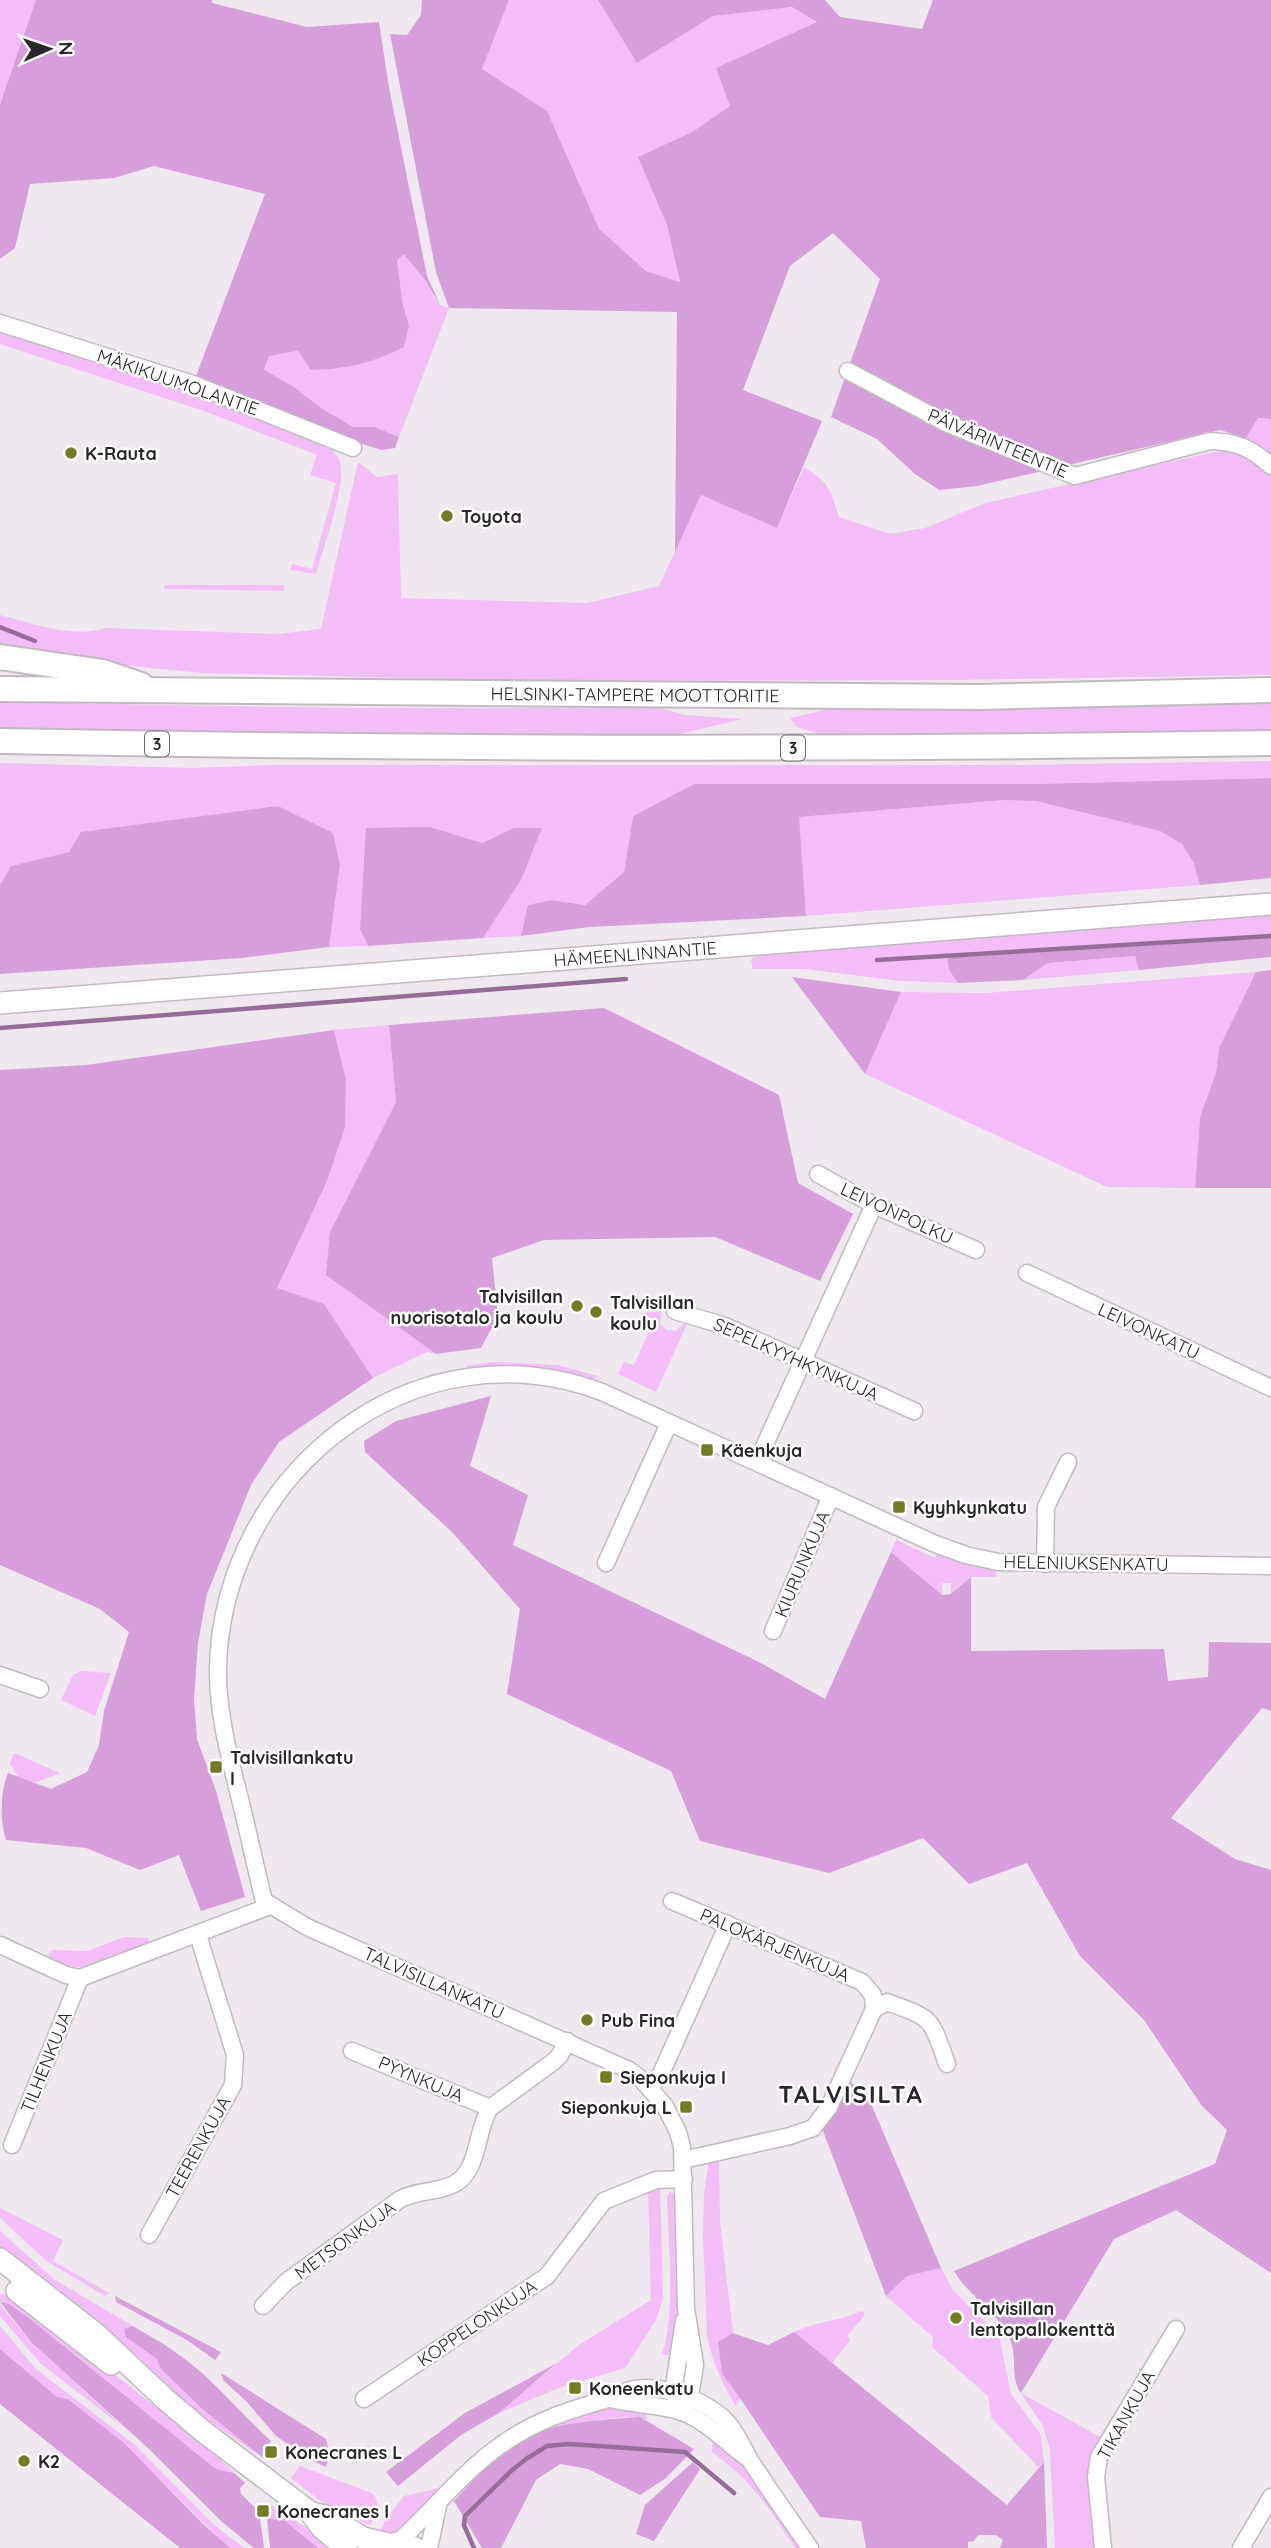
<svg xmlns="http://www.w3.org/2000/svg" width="1271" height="2548" viewBox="0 0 1271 2548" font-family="Quicksand,sans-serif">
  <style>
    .green { fill: #f3bdf7 }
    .forest { fill: #d69eda }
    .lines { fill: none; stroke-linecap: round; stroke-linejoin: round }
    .stream { stroke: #956e98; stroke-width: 4.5 }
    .minor-casing { stroke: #c1bac1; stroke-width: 19 }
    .major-casing { stroke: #c1bac1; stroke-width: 24 }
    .highway-casing { stroke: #c1bac1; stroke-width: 28 }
    .minor { stroke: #fff; stroke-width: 16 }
    .major { stroke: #fff; stroke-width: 21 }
    .highway { stroke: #fff; stroke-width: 24 }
    .poi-dot { fill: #737b25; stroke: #fff; stroke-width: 2.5 }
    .labels { text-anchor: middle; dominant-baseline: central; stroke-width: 5; stroke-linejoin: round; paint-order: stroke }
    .shield { fill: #fff; stroke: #696869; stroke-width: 2 }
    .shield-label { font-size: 16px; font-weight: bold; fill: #292729 }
    .street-label { font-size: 18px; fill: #292729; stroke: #fff }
    .poi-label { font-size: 18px; font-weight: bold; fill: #292729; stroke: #fff; text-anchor: start }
    .district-label { font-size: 24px; font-weight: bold; letter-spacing: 2px; fill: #292729; stroke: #fff }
  </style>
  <rect width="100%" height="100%" fill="#efe8ef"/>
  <g class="green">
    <polygon points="0,0 36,0 1,106 0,105"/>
    <polygon points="509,0 598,0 637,63 713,16 792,7 818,22 717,68 731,106 692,132 638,157 667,225 680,282 646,271 598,229 547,111 482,69"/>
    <polygon points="405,253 425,280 435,299 440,305 449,308 399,437 375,427 353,427 321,408 294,387 264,371 269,356 299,351 311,370 409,325 403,306 397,259"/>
    <path d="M0,332L196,393L332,450C338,455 341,461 341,470C343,493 323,549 316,574L290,570L292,564L312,569L336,483L310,475L317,455L204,411L0,344Z"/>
    <polygon points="1258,418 1271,419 1271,457 1246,438"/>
    <path d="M1239,450L1271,473V675L951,680L526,681L202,673L70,660L0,648V615C33,623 72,639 106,628L277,634L321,629L358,462L377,477L398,474L401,598L587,603L659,586L701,495L777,528L804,467C830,484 830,488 839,517L890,534L925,528L985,503L1214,452Z"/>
    <polygon points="165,585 284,585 284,591 164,589"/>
    <polygon points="0,702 346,708 660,708 685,715 743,719 667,737 0,731"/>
    <polygon points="1271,704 1271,732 832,738 797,727 790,718 833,708"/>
    <polygon points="1271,761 1271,778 1037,784 694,784 633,816 624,872 585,905 551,900 529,905 521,936 483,938 521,880 541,828 514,828 482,843 430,827 360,929 368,946 329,947 340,865 69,852 11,866 0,885 0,763 191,768 274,765 1018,765"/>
    <polygon points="1004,800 1036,801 1160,831 1182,844 1195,863 1200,885 806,916 798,817"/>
    <polygon points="1271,915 1271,934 947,956 949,970 958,983 901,981 805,969 753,969 751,960 754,957 766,955"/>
    <polygon points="1135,956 1139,970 1023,980 1048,963"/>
    <polygon points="1256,972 1219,1048 1216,1073 1200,1117 1195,1188 1107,1187 865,1074 901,992 986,993"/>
    <polygon points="389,1025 396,1102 330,1232 344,1288 436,1354 427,1352 373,1378 324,1304 276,1289 327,1181 346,1080 334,1030"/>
    <polygon points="662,1311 660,1323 666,1330 675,1331 689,1320 656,1392 618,1374 624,1362 634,1365 652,1325 643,1320 646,1312"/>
    <path d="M492,1362L557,1365L598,1376L592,1379C550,1369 511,1365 467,1369L466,1366Z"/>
    <polygon points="896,1540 935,1558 938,1553 958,1561 996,1570 996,1577 971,1577 951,1594 951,1583 942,1583 942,1595 891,1552"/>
    <polygon points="81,1671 111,1673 95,1716 61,1700 73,1675"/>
    <polygon points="14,1753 60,1773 34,1783 19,1778 10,1764"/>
    <polygon points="125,1937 148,1938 149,1943 81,1967 63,1966 47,1959 52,1950 87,1951"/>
    <path d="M719,2159L720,2222L733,2333L718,2342L722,2374L740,2398L736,2406C721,2382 712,2361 707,2335L703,2237L704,2193L709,2161Z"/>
    <polygon points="660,2186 663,2298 656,2320 625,2368 561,2387 499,2413 579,2345 651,2300 648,2191"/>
    <path d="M670,2191L674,2195C679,2248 682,2303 673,2356L662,2354C676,2318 668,2238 667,2197Z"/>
    <polygon points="0,2208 63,2240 53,2261 109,2293 105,2296 48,2262 0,2218"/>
    <polygon points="0,2231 55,2280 133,2326 124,2329 157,2359 160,2368 201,2408 262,2457 203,2417 74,2304 0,2247"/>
    <polygon points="941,2268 953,2290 987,2324 1000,2340 1011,2394 1041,2435 1044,2462 1038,2467 991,2417 988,2396 932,2347 933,2337 886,2296 907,2276"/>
    <polygon points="0,2294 8,2295 38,2314 214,2453 234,2473 216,2469 30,2319 9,2304 0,2302"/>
    <polygon points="0,2305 32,2343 122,2426 41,2364 0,2316"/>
    <path d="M861,2311L864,2312V2316L847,2336L850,2340L832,2363L794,2332C815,2321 840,2322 861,2311Z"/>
    <polygon points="0,2326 36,2369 135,2445 213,2524 244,2548 230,2548 222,2541 123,2443 68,2399 57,2397 0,2349"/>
    <polygon points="1021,2393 1102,2438 1088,2464 1097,2548 1055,2548 1050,2450 1043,2426"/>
    <path d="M616,2408L643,2409L648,2420C622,2411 566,2427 538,2432C562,2419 589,2411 616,2408Z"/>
    <path d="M715,2440L743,2464L800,2548H795C768,2506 753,2482 712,2452V2445Z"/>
    <polygon points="300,2466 371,2493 375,2496 379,2510 370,2525 327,2506 291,2478"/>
    <polygon points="439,2488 403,2529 388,2536 380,2532 386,2519 404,2496"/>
    <polygon points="271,2505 310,2530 332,2548 318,2548 285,2522 267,2518 266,2511"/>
  </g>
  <g class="forest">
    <path d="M36,0H212V3L307,27L379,22L389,88L427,276L440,305L425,280L404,254L397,260L403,306L409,325L404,347C372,363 346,369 311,370L298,351L269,356L264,370L294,387L321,408L353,427H375L399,437L395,448L382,450L362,444L196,376L265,194L154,166L114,178L30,184L15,248L0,259V105Z"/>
    <polygon points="422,0 509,0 482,69 547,111 599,229 646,271 680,282 667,225 638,157 692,132 730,106 716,68 817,22 792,7 713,16 637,63 598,0 825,0 840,17 922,29 933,0 1271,0 1271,419 1258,418 1246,438 1220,430 977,486 939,490 915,474 877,439 831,417 880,279 833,233 790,266 743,390 822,421 777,528 701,495 675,552 677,312 449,308 436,272 390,34 407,35 421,15"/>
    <polygon points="1271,778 1271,878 1200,885 1194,863 1182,844 1160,831 1036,801 1004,800 799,817 806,916 589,927 521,936 528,905 551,900 585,905 624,872 633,816 694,784 1037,784"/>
    <polygon points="278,806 333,833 340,865 329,947 242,958 0,974 0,885 11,866 69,852 81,832"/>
    <polygon points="430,827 482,843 514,828 542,828 521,880 483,938 368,946 360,929 366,828"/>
    <polygon points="1271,934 1271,957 1139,970 1135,956 1048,963 1023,980 958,983 949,970 947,956"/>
    <polygon points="1271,970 1271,1188 1195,1188 1200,1117 1216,1073 1219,1048 1256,972"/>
    <polygon points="792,977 901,992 865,1074"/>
    <polygon points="604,1008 779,1095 798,1183 853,1214 820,1281 715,1237 544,1240 492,1258 498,1316 481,1348 436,1354 326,1275 330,1232 396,1102 389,1025"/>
    <path d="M334,1030L346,1080L345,1127L327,1181L277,1288L324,1304L373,1378L279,1442L251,1485L207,1594L198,1643L194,1699L197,1739L216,1791L245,1897L201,1911L179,1855L140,1870L86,1848L6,1840C0,1821 0,1791 8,1773L51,1789L87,1772L99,1745L104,1711L129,1632L100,1609L0,1565V1070L86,1065Z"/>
    <path d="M491,1396L470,1466L528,1495L513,1545L757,1661L825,1699L891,1552L942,1595L951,1594L971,1577V1651L1164,1649L1168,1681L1208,1677L1209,1642L1271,1643V1711L1262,1708L1171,1818L1235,1859L1271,1870V2273L1176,2210L1114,2239L1021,2393C1011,2380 1016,2361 1012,2345C1003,2315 969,2297 954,2271L1215,2164L1227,2130L1202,2106L1144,2020L1080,1956L1027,1863L969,1884L923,1838L829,1873L700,1841L671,1771L507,1694L520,1609L453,1533L365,1452L364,1441L396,1421Z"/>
    <polygon points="849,2081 862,2091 872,2106 941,2268 907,2276 886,2296 823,2131 823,2125"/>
    <polygon points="115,2296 221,2352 215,2360 187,2340 116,2302"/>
    <polygon points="0,2302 9,2304 30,2319 216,2469 234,2473 245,2483 240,2488 241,2494 259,2511 264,2548 254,2548 222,2522 149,2449 32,2343"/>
    <path d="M133,2326C147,2335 162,2342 175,2352C210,2375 240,2413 271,2441L268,2450L262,2457L201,2408L160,2368L157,2359L126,2337L124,2329Z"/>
    <polygon points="794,2332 1007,2505 1044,2462 1047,2548 1000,2548 1003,2540 996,2535 978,2535 974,2541 968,2542 968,2548 866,2548 861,2521 820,2517 740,2398 722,2374 718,2342 733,2333 768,2345"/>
    <polygon points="0,2349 57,2397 68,2399 124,2443 203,2524 230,2548 180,2548 0,2404"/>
    <polygon points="557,2363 499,2413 461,2435 398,2486 386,2472 465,2413"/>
    <polygon points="221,2373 326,2439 329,2452 326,2467 307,2458 276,2436 247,2402 223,2380"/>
    <path d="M640,2417L694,2449L666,2478L640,2495L588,2469L560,2464L536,2480L501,2548H482L454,2501C476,2477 506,2444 538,2432C564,2422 611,2419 640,2417Z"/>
    <polygon points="693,2462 700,2469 654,2541 636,2534 645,2505"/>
    <polygon points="267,2518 285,2521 318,2548 270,2548"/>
  </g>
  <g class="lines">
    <g class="stream">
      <polyline points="0,627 35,641"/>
      <polyline points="877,960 1271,936"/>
      <polyline points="0,1028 626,979"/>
      <polyline points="474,2548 464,2525 465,2516 511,2471 526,2459 547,2446 569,2444 685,2452 734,2493"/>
    </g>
    <defs>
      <g id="minor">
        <polyline points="0,323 193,384 353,448"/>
        <path d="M848,371L946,423L1075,476L1210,441C1238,442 1251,448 1271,466"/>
        <polyline points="818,1174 874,1205 976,1250"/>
        <polyline points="1027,1273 1271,1388"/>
        <polyline points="675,1311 725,1326 914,1411"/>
        <polyline points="757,1462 874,1205"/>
        <polyline points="606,1563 669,1423"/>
        <polyline points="1045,1564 1046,1507 1068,1462"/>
        <polyline points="773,1631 831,1496"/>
        <polyline points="0,1675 40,1689"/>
        <polyline points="672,1901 862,1982 873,1995 874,2009 829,2107 813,2128 790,2136 683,2160"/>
        <polyline points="0,1945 66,1975 80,1978 270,1906"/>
        <path d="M874,2009L887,2002C934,2019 930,2017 947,2064"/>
        <polyline points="352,2051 490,2108"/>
        <polyline points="649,2087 660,2076 728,1924"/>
        <polyline points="12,2145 80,1978"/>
        <polyline points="149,2235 233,2085 235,2055 198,1935"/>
        <path d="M263,2306L286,2282L399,2200C416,2190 435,2193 452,2185C480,2173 475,2131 490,2108L553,2062L560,2055L567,2041"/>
        <polyline points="364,2399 547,2276 604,2201 656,2180 684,2179"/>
        <path d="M611,2399C634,2405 659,2404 682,2412C707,2421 727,2444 749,2459"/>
        <polyline points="677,2401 673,2392 684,2321"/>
        <path d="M681,2412L690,2397L695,2365L686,2308L682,2147L678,2132L665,2106L641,2079L629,2070L307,1927L264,1901C256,1869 249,1836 241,1803C230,1759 217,1713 218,1667C223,1473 413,1321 602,1392L933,1543L966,1555L998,1562L1271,1566"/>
        <path d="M397,2543C433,2511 462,2472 501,2445C534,2421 569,2410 608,2399C615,2397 620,2393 627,2391C655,2381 699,2398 721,2416C735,2428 741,2445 750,2460C769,2490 790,2519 810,2548"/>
        <polyline points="429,2548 438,2506"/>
        <polyline points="1103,2548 1096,2477 1099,2457 1176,2329"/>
        <polyline points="1241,2548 1271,2497"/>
      </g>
      <g id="major">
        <path id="s1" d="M0,1003L1271,904"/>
        <polyline points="0,2259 96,2334 165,2399 204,2432 311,2513 322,2528 346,2548"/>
        <polyline points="17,2291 111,2364"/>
        <polyline points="311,2513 329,2517 363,2538 388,2544"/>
        <polyline points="381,2548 397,2543 415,2548"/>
      </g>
      <g id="highway">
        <polyline points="0,657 103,672 141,685"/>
        <path id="s2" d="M0,689L979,697L1271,690"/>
        <path d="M0,741C424,749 847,750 1271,743"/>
      </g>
    </defs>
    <use href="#minor" class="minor-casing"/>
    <use href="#major" class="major-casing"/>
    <use href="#highway" class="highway-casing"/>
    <use href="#minor" class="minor"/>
    <use href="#major" class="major"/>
    <use href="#highway" class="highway"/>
  </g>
  <g class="poi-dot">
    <circle cx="71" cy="453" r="7"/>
    <circle cx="447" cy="516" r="7"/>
    <circle cx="577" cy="1306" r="7"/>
    <circle cx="596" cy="1312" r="7"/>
    <rect x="700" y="1443" width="14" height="14" rx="3.5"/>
    <rect x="892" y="1500" width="14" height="14" rx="3.5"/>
    <rect x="209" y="1760" width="14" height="14" rx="3.5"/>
    <circle cx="587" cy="2020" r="7"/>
    <rect x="599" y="2070" width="14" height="14" rx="3.5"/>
    <rect x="679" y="2100" width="14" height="14" rx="3.5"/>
    <circle cx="956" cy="2318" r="7"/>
    <rect x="568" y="2381" width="14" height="14" rx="3.5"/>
    <rect x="264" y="2445" width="14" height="14" rx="3.5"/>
    <circle cx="24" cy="2461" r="7"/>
    <rect x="256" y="2504" width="14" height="14" rx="3.5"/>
  </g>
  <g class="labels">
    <g class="shield">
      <rect x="145" y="731.5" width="24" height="25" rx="5"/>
      <rect x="781" y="735.5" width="24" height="25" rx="5"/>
    </g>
    <g class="shield-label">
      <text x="157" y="744">3</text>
      <text x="793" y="748">3</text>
    </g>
    <g class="street-label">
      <text transform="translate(178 382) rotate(19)">MÄKIKUUMOLANTIE</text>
      <text transform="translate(998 443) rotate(23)">PÄIVÄRINTEENTIE</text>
      <text stroke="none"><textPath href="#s2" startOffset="635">HELSINKI-TAMPERE MOOTTORITIE</textPath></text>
      <text stroke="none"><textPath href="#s1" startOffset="637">HÄMEENLINNANTIE</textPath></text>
      <text transform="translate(897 1213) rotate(25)">LEIVONPOLKU</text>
      <text transform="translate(1149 1331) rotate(25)">LEIVONKATU</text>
      <text transform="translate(796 1359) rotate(24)">SEPELKYYHKYNKUJA</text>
      <text transform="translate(1086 1563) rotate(1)">HELENIUKSENKATU</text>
      <text transform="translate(802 1564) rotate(-67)">KIURUNKUJA</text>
      <text transform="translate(775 1945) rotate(23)">PALOKÄRJENKUJA</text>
      <text transform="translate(434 1983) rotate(24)">TALVISILLANKATU</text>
      <text transform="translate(46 2062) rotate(-68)">TILHENKUJA</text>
      <text transform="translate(421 2079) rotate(23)">PYYNKUJA</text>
      <text transform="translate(198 2147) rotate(-61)">TEERENKUJA</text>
      <text transform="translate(345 2240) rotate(-36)">METSONKUJA</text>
      <text transform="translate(477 2323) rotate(-34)">KOPPELONKUJA</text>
      <text transform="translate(1126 2415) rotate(-61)">TIKANKUJA</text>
    </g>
    <g class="poi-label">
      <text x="85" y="453">K-Rauta</text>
      <text x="461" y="516">Toyota</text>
      <text x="563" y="1296" text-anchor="end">Talvisillan<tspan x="563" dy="21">nuorisotalo ja koulu</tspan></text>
      <text x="610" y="1302">Talvisillan<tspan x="610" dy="21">koulu</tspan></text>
      <text x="721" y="1450">Käenkuja</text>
      <text x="913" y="1507">Kyyhkynkatu</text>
      <text x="230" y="1757">Talvisillankatu<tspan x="230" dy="21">I</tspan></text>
      <text x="601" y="2020">Pub Fina</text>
      <text x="620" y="2077">Sieponkuja I</text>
      <text x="672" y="2107" text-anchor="end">Sieponkuja L</text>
      <text x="970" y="2308">Talvisillan<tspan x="970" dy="21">lentopallokenttä</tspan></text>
      <text x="589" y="2388">Koneenkatu</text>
      <text x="285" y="2452">Konecranes L</text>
      <text x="38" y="2461">K2</text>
      <text x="277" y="2511">Konecranes I</text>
    </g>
    <g class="district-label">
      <text x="851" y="2094">TALVISILTA</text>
    </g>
  </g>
  <g transform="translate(49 49) rotate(88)" stroke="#ffffff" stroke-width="5" paint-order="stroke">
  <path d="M0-5L12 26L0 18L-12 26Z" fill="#292729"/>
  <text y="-10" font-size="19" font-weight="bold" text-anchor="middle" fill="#292729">N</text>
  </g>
</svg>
